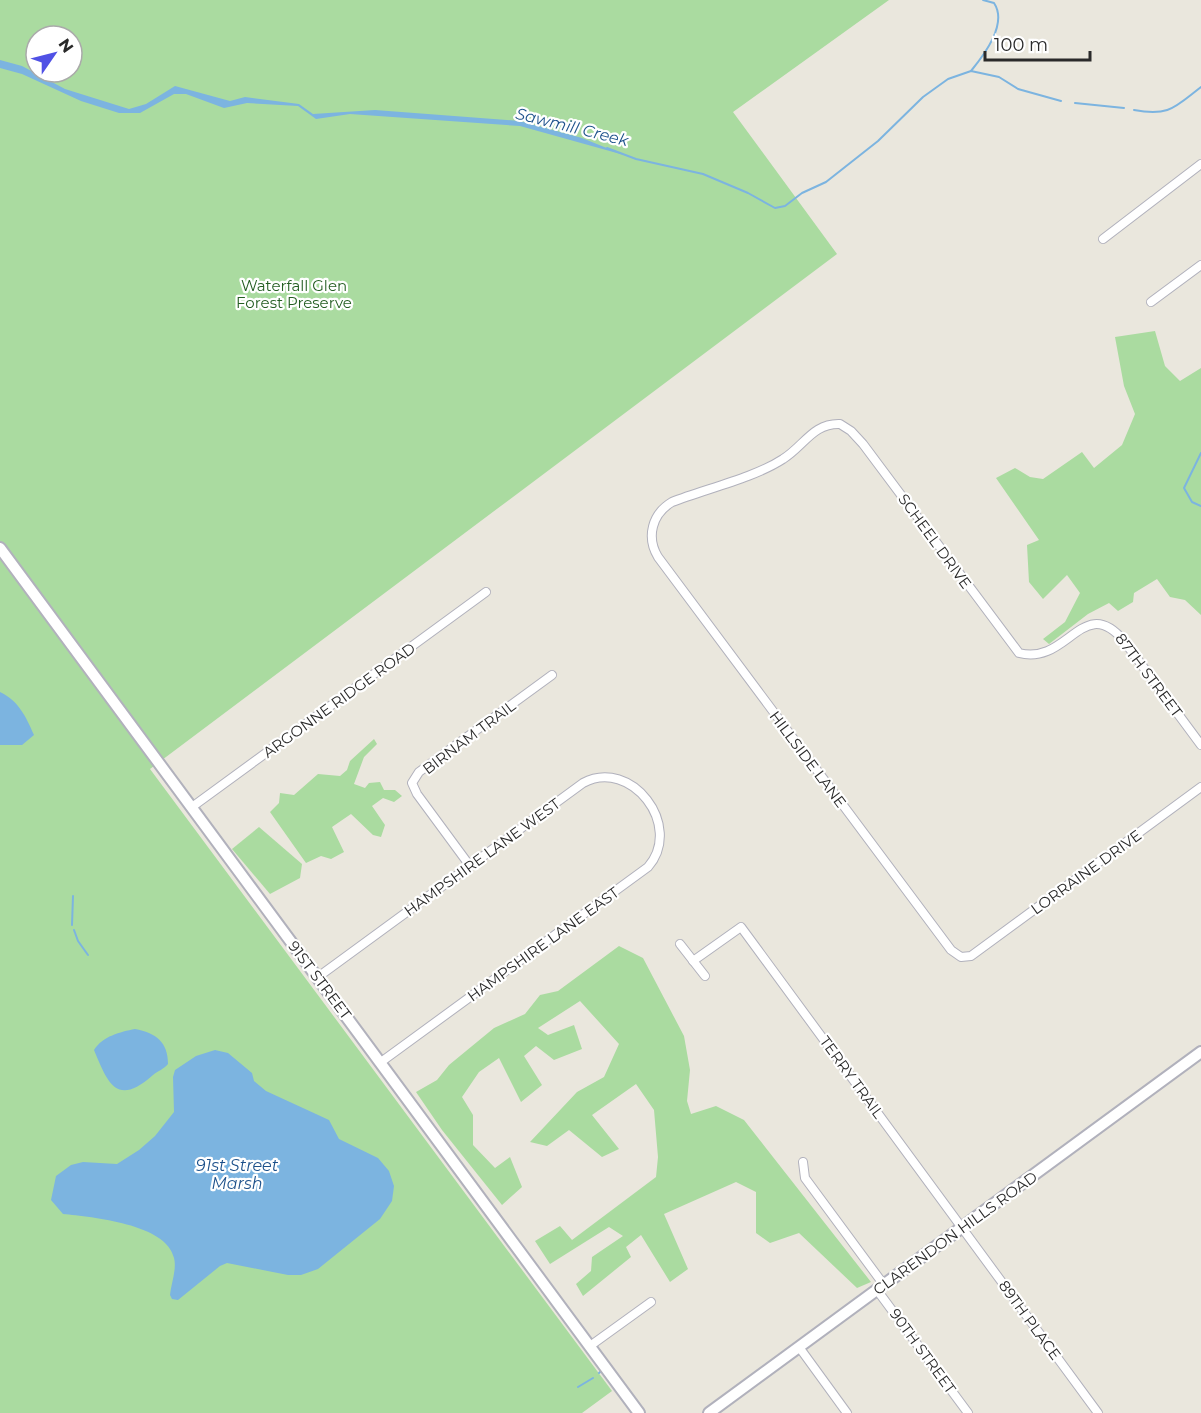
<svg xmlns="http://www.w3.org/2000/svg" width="1201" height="1413" viewBox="0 0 1201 1413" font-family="Montserrat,sans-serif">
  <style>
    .green { fill: #aadba0; fill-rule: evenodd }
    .water { fill: #7cb4e0 }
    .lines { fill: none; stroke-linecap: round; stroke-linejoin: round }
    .stream { stroke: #7cb4e0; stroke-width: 2 }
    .street-casing { stroke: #b1b1bc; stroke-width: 10 }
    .secondary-casing { stroke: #b1b1bc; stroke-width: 14 }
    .street { stroke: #fff; stroke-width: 8 }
    .secondary { stroke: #fff; stroke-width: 10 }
    .labels { text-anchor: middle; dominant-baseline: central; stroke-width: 4.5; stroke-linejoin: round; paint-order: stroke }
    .park-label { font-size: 15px; fill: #245e22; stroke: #fff }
    .street-label { font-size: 15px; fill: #2a2a2a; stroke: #fff }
    .water-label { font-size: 16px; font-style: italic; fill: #1d518b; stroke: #fff }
  </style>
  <rect width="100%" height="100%" fill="#eae7dd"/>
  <g class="green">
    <path d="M0,0H889L733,112L837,254L150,769L612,1391L582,1413H0ZM36,36H72V72H36Z"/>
    <polygon points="1155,331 1165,366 1180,381 1201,368 1201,615 1185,600 1170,597 1157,579 1134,593 1133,602 1118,611 1109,603 1088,614 1049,644 1043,639 1065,622 1080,593 1067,575 1043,599 1029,582 1027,545 1039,540 996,478 1015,468 1030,477 1043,479 1082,452 1094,468 1122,445 1135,414 1124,386 1115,337"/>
    <polygon points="374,739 377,744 364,757 354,784 365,788 369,783 380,782 384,790 395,790 402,796 394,802 383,798 372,806 385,825 381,837 373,835 351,814 332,827 344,852 331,859 321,856 306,863 270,812 279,803 280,793 294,795 318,774 340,776 347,770 350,761"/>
    <polygon points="259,827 302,864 300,878 270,894 232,849"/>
    <polygon points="619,946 643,958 684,1036 690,1070 687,1101 691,1114 716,1106 744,1120 871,1282 857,1288 799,1233 770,1243 756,1233 756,1192 736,1182 664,1214 688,1269 670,1282 641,1235 626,1247 631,1257 583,1296 576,1284 591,1271 592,1257 623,1236 609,1227 550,1264 535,1241 560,1226 572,1240 656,1177 658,1157 654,1110 636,1084 592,1115 619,1149 602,1157 569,1130 547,1146 530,1142 577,1092 604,1077 619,1044 580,1001 538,1028 548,1035 574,1025 582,1049 554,1060 536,1046 524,1056 542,1085 521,1102 499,1058 479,1072 462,1097 473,1115 473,1145 495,1168 510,1157 522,1187 502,1205 442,1130 416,1092 437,1080 449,1065 494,1028 525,1014 540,995 558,991"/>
  </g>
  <g class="water">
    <polygon points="0,60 22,66 65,89 129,109 146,104 175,86 230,101 245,97 299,104 313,114 375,110 520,121 582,138 624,155 520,126 350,114 316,119 298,106 247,103 224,108 186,94 174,94 140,113 119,113 81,101 22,74 0,68"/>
    <path d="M0,692C19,701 26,717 34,735L22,745H0Z"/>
    <path d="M135,1029C156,1033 168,1042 168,1064C164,1069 158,1071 153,1075C117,1107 108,1084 94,1050C103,1036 120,1032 135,1029Z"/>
    <path d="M215,1050L228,1053L252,1073L254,1081L266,1091L329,1120L339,1139L378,1158L389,1171L394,1186L392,1201L380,1219L318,1269L301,1275H288L227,1263L220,1266L178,1300L172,1299L170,1295C171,1284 177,1269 174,1258C167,1224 92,1217 63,1214L51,1200L56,1176L71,1165L83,1162L117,1164L139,1150L155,1136L174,1112L173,1077L175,1070L196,1056Z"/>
  </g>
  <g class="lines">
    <g class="stream">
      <path d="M971,71C984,55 1008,24 994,3L983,0"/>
      <polyline points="1075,103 1124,108"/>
      <path d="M1134,110C1169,117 1175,107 1201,87"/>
      <polyline points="607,148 636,159 703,174 748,193 775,208 785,206 802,193 826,182 878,141 923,97 948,79 971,71 999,77 1018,89 1061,101"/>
      <polyline points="1201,453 1184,488 1192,502 1201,506"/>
      <polyline points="72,925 73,896"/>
      <polyline points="74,930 78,941 88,955"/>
      <polyline points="599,1373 600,1372"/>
      <polyline points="578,1387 593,1378"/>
    </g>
    <defs>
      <g id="street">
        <polyline points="1103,239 1201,164"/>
        <polyline points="1151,302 1201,265"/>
        <path d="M1201,745L1124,641C1083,592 1068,666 1019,653L863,444L851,431L840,424C813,423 804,446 783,459C754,478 705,489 672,502C652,514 646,537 658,557L951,950L961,957L971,956L1201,787"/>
        <polyline points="192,807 486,592"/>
        <polyline points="470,866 417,794 412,783 419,772 552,675"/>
        <polyline points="680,944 705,976"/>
        <polyline points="693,961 741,927 1098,1413"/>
        <path d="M318,977L583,783C631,757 684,826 648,867L381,1062"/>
        <polyline points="803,1162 805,1178 884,1285"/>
        <polyline points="877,1290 968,1413"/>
        <polyline points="590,1346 651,1302"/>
        <polyline points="799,1347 847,1413"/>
      </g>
      <g id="secondary">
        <polyline points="0,548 639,1413"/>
        <polyline points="709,1413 1201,1052"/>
      </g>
    </defs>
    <use href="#street" class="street-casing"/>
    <use href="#secondary" class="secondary-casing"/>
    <use href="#street" class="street"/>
    <use href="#secondary" class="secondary"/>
  </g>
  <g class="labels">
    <g class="park-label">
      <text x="294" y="285">Waterfall Glen<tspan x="294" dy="17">Forest Preserve</tspan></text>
    </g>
    <g class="street-label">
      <text transform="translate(935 541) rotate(54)">SCHEEL DRIVE</text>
      <text transform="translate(1149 675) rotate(53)">87TH STREET</text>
      <text transform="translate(339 700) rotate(-36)">ARGONNE RIDGE ROAD</text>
      <text transform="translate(469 737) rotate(-37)">BIRNAM TRAIL</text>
      <text transform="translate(808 759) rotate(53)">HILLSIDE LANE</text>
      <text transform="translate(482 857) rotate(-36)">HAMPSHIRE LANE WEST</text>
      <text transform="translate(1086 872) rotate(-36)">LORRAINE DRIVE</text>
      <text transform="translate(543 944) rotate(-36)">HAMPSHIRE LANE EAST</text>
      <text transform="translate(320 980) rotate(53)">91ST STREET</text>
      <text transform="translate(852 1077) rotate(54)">TERRY TRAIL</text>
      <text transform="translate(955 1233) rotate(-36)">CLARENDON HILLS ROAD</text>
      <text transform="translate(1030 1320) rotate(54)">89TH PLACE</text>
      <text transform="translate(923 1351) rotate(54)">90TH STREET</text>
    </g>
    <g class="water-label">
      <text transform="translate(572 127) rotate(14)">Sawmill Creek</text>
      <text x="237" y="1165">91st Street<tspan x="237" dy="18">Marsh</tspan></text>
    </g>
  </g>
  <g transform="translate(54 54) rotate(55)"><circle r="28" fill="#ffffff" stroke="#aaaaaa" stroke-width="1.5"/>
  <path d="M0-4.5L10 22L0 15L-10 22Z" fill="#5051e5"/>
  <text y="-9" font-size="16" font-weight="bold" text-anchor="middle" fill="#2a2a2a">N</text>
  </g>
  <path d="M985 51v9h105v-9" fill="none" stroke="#2a2a2a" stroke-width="3"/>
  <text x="994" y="51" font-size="18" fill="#2a2a2a" stroke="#ffffff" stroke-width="4.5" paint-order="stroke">100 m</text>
</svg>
